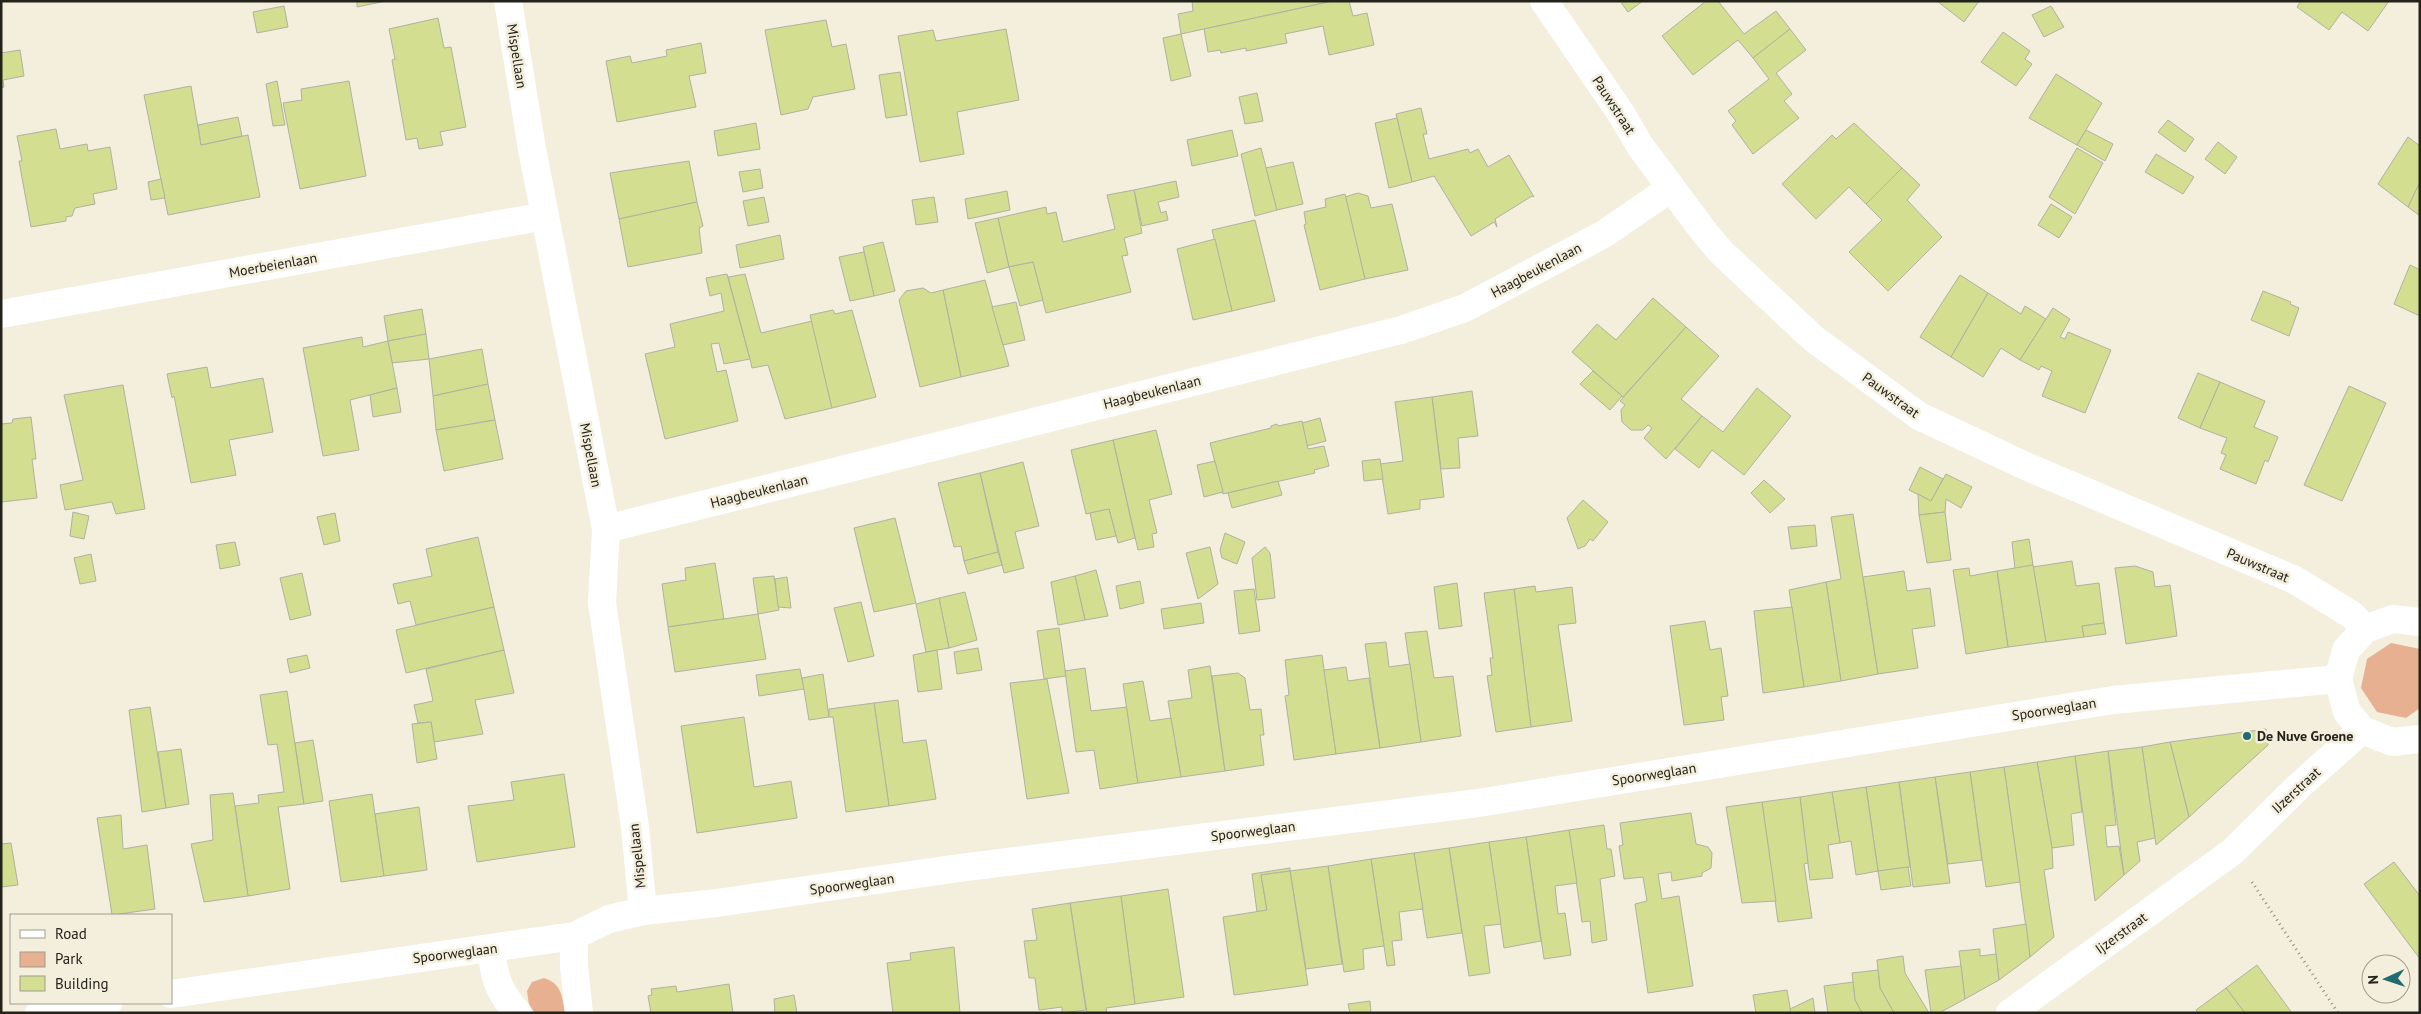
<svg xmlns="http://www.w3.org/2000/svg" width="2421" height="1014" viewBox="0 0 2421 1014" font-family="'PT Sans',sans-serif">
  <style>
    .green { fill: #e6b091 }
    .building { fill: #d3de91; stroke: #afb2a1 }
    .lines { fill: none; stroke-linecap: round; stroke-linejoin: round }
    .path { stroke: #928e82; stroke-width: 3; stroke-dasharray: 1 4; stroke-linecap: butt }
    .minor { stroke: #fff; stroke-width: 28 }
    .poi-dot { fill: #206c70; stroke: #f4eedd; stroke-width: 2 }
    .labels { text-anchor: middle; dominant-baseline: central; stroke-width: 5; stroke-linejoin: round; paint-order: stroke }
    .street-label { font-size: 14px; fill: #23221b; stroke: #f4eedd }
    .poi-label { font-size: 14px; font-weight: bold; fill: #23221b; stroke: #f4eedd; text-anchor: start }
  </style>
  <rect width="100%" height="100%" fill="#f4eedd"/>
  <g class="green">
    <polygon points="2391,643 2420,649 2420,708 2406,718 2377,712 2361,688 2367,659"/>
    <path d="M544,978C562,984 562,996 565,1013H535L529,1005L527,991L532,982Z"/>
  </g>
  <g class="building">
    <polygon points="357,1 386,1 357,7"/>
    <polygon points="1192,1 1333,1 1181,34 1178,14 1193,11"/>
    <polygon points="1333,1 1349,1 1353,16 1367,13 1374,45 1329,55 1323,26 1285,34 1287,43 1246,51 1246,48 1221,53 1220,50 1208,52 1204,29"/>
    <polygon points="1620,1 1643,1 1628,12"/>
    <polygon points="1706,1 1718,1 1744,34 1776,11 1790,29 1753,58 1738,40 1693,75 1662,36"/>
    <polygon points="1937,1 1979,1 1964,22"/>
    <polygon points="2301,1 2389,1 2368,31 2342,12 2329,30 2297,7"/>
    <polygon points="284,6 288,27 257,33 253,12"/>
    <polygon points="2051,6 2064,27 2044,37 2032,15"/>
    <polygon points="438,18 444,48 451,47 466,127 440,132 443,145 419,149 417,138 406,140 392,60 395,59 389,29"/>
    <polygon points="826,20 832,47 846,44 855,89 813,97 808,109 781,115 765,30"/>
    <polygon points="1006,29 1019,100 957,112 964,154 920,162 898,36 933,30 936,41"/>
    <polygon points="1790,29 1806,50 1776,73 1792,94 1784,101 1799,118 1753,154 1732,125 1736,121 1728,111 1769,79 1753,58"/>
    <polygon points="2003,32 2030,51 2025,59 2032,64 2016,86 1981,62"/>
    <polygon points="1181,34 1191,76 1171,81 1163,38"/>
    <polygon points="701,43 706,73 689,76 696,107 617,122 606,61 630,56 632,63 667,56 666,50"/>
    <polygon points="20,50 24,76 3,80 4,87 1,88 1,53"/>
    <polygon points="900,72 907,115 886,118 879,75"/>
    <polygon points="2056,74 2102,103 2077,145 2029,118"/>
    <polygon points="277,81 285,125 273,126 266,84"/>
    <polygon points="349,81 366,176 300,189 283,103 302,100 301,89"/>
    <polygon points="191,86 201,145 248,135 260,197 168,215 144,95"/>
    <polygon points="1257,93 1263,121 1245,124 1239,97"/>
    <polygon points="1421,108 1427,134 1423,134 1429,159 1468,149 1470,153 1478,149 1488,167 1509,155 1534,197 1532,196 1495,219 1497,227 1494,222 1471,236 1434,176 1412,182 1396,114"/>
    <polygon points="238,117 242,136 201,145 198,125"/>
    <polygon points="1397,118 1412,182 1389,188 1375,123"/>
    <polygon points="2168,120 2194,139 2185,152 2158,132"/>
    <polygon points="756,123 760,149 718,156 714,131"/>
    <polygon points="1854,123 1902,168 1866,204 1849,187 1816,219 1782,184 1832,135 1836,139"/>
    <polygon points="56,129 60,149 87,144 88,151 110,147 117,189 93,194 95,204 75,208 72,216 66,217 66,221 31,227 19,161 22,161 17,136"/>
    <polygon points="1232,130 1238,156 1192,166 1187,140"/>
    <polygon points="2086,130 2113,144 2105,161 2077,145"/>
    <polygon points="2408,137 2420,146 2420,182 2408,207 2378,184"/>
    <polygon points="2218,142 2237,157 2225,174 2205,159"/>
    <polygon points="1261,148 1277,210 1255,216 1241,154"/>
    <polygon points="2077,148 2103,163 2075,214 2049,197"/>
    <polygon points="2156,154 2194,177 2183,194 2145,172"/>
    <polygon points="689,161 697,202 619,219 610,173"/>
    <polygon points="1293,162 1303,204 1277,210 1266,168"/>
    <polygon points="1902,168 1920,185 1907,200 1942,237 1888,291 1849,252 1882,220 1866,204"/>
    <polygon points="760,169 763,188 743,192 739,172"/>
    <polygon points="161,179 165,198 151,200 148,182"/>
    <polygon points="1176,181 1179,197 1158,202 1161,213 1166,211 1168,220 1142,226 1134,190"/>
    <polygon points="2420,182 2420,216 2408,207"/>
    <polygon points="1134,190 1142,233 1124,238 1128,255 1122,256 1131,292 1046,313 1033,262 1009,267 998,218 1046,207 1047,214 1056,212 1063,242 1115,229 1107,195"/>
    <polygon points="1007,191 1010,210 968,219 965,199"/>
    <polygon points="1358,193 1368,196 1371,208 1392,204 1408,270 1365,279 1345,197"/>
    <polygon points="1345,194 1365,279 1320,290 1304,225 1306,224 1304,212 1326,207 1325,199"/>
    <polygon points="764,197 769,222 748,226 743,201"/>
    <polygon points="934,197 938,222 916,225 912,200"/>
    <polygon points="697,202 703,226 699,228 702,253 628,267 619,219"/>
    <polygon points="2051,204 2072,217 2059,238 2038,225"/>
    <polygon points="998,218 1009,267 987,273 975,223"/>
    <polygon points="1255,220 1275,301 1232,311 1212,230"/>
    <polygon points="780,235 784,259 740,268 736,245"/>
    <polygon points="1215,239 1232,311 1193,320 1177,249"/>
    <polygon points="883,242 895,291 874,296 863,247"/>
    <polygon points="864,252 874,296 850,301 839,257"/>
    <polygon points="1033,262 1043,300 1020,306 1009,267"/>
    <polygon points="2410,265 2420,270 2420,316 2394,304"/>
    <polygon points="727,274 750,359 724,364 719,343 711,344 717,372 726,370 738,421 665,439 645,354 675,347 670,324 724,311 721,293 710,296 706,278"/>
    <polygon points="745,274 761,333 812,321 832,408 785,419 768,365 752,368 750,359 728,277"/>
    <polygon points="1960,275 1988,293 1951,357 1920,337"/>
    <polygon points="985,280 1009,366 961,377 943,290"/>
    <polygon points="923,288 931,293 943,290 961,377 920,387 899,300 906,291"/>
    <polygon points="2263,291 2291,302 2290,304 2299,308 2289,336 2251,320"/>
    <polygon points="1988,293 2021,314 2025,306 2046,319 2020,360 2001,348 1983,377 1951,357"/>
    <polygon points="1653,298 1686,327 1623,397 1572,352 1597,324 1616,340"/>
    <polygon points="1016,302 1025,340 1003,345 992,307"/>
    <polygon points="2053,308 2070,319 2060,337 2065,339 2068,332 2111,350 2085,413 2042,396 2052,371 2041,366 2039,370 2020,360"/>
    <polygon points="422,309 426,334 388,341 384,316"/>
    <polygon points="833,310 835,314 852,310 876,397 832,408 810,315"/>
    <polygon points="1686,327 1719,356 1681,399 1702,416 1666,459 1644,438 1652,428 1648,425 1643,430 1631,430 1622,422 1621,410 1625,405 1620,401"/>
    <polygon points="426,334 429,359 392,363 388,341"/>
    <polygon points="362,337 363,347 388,341 397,388 350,400 359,450 323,456 303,348"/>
    <polygon points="482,349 488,384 433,396 429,359"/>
    <polygon points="207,367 211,388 263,378 273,432 229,440 236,475 191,483 174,396 172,398 167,374"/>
    <polygon points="1593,371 1622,396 1610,410 1580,384"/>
    <polygon points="2198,373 2220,382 2200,428 2178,418"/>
    <polygon points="2220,382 2265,401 2254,427 2278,437 2268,462 2265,460 2256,484 2220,469 2226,455 2221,453 2227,438 2200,428"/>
    <polygon points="488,384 495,420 436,430 433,396"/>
    <polygon points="123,385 145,509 116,514 112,502 65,510 60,485 83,480 64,395"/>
    <polygon points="2349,386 2386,403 2342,501 2304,485"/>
    <polygon points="397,388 401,412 373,417 370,395"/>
    <polygon points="1757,388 1791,416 1744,475 1712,450 1699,468 1675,449 1702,416 1723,432"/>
    <polygon points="1472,391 1478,436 1458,438 1460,468 1441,469 1432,397"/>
    <polygon points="1432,397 1444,497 1420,500 1420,509 1388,514 1380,464 1403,461 1395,402"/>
    <polygon points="31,417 36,459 32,459 37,498 1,502 1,424 12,423 13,419"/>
    <polygon points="1320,418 1326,441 1307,446 1302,423"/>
    <polygon points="495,420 503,459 444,471 436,430"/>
    <polygon points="1302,421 1308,449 1324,446 1329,466 1314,470 1315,473 1223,494 1210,443 1271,428 1271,426 1277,424 1278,426"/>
    <polygon points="1156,430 1172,494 1149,500 1157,533 1152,534 1154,547 1138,550 1113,440"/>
    <polygon points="1113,440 1135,538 1118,543 1109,509 1086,514 1071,450"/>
    <polygon points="1380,459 1383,479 1364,481 1362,461"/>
    <polygon points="1215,461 1223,492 1204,497 1197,465"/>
    <polygon points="1023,462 1039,526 1015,532 1024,568 1004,573 980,473"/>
    <polygon points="1920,467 1943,479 1931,501 1909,490"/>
    <polygon points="980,473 998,552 964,561 961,546 954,547 938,483"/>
    <polygon points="1946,474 1972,487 1961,508 1946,499 1945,512 1919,515 1918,494 1931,501"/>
    <polygon points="1764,480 1785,499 1770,513 1751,493"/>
    <polygon points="1278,481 1282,495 1232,508 1228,493"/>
    <polygon points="1583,500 1608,522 1593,541 1590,539 1585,546 1578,549 1567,518"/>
    <polygon points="1109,509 1116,536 1096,540 1090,513"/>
    <polygon points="73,512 89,516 84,539 70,536"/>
    <polygon points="1945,512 1951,560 1927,563 1919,515"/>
    <polygon points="335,513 340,541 324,545 317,517"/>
    <polygon points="1853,514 1878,674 1841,681 1826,582 1841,579 1831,517"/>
    <polygon points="895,518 916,603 874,612 854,528"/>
    <polygon points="1815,525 1817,546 1791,549 1788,527"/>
    <polygon points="1225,533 1245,542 1237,564 1222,558 1220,550"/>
    <polygon points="478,537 494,607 416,625 410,601 398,604 393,584 432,576 426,549"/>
    <polygon points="2029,539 2033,565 2015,569 2012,542"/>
    <polygon points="235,542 240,565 220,569 216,545"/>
    <polygon points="1210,547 1218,584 1198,599 1186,553"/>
    <polygon points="1265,547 1270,553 1275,598 1257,600 1252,558"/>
    <polygon points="998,552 1002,565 968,574 964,561"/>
    <polygon points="91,554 96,581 80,584 74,558"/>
    <polygon points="2072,561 2076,586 2099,583 2104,623 2082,626 2084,637 2046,642 2033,567"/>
    <polygon points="715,563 724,619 668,627 662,584 686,580 685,568"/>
    <polygon points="2033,565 2046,642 2008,647 1997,571"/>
    <polygon points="2135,566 2153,572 2155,587 2170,585 2177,636 2126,644 2115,568"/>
    <polygon points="1969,568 1970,576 1997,571 2008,647 1966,654 1953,570"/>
    <polygon points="1096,570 1108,616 1085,620 1075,576"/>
    <polygon points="1904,571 1907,591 1930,588 1935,626 1912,629 1918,668 1878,674 1863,577"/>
    <polygon points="302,573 311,615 290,620 280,578"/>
    <polygon points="774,576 779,610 758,614 753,578"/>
    <polygon points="1075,576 1085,620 1058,625 1051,582"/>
    <polygon points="787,577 791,608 778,607 775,579"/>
    <polygon points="1140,581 1144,603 1120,609 1116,586"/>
    <polygon points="1826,582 1841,681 1804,687 1789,590"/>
    <polygon points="1457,583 1462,626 1439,629 1434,587"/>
    <polygon points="1535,586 1536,592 1572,587 1576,623 1558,625 1572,721 1531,727 1514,589"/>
    <polygon points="1254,589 1260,631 1239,634 1234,591"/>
    <polygon points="1514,589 1531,727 1496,732 1487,676 1492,675 1490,658 1493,658 1484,593"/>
    <polygon points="965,592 977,640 949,648 939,598"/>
    <polygon points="939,598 949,648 926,652 916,604"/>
    <polygon points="861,602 874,656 848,662 834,608"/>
    <polygon points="1201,603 1204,623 1164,629 1161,609"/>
    <polygon points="494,607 504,650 406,673 396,630"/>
    <polygon points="1792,607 1804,687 1763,693 1754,611"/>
    <polygon points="758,614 766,659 675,672 668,627"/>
    <polygon points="1705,621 1710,650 1721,648 1728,696 1721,697 1724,720 1684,725 1670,626"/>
    <polygon points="2104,623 2106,634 2084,637 2082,626"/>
    <polygon points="1059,628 1066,676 1044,679 1037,631"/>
    <polygon points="1427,631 1434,678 1453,676 1461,736 1421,742 1405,633"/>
    <polygon points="1386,642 1389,667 1410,664 1421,742 1380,748 1365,644"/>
    <polygon points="978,648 982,670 957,674 954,652"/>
    <polygon points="504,650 514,693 475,700 483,734 434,742 431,722 418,723 414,705 433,701 426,669"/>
    <polygon points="937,650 942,689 918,692 913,655"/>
    <polygon points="307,655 310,668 290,673 287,659"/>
    <polygon points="1322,655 1336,754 1294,760 1285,696 1289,695 1285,660"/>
    <polygon points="1210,666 1225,771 1181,777 1168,701 1192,698 1188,670"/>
    <polygon points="1346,667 1348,681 1369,678 1380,748 1336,754 1324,670"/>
    <polygon points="1085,668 1091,711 1127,707 1138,783 1100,789 1094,750 1076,752 1065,671"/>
    <polygon points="800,669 804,689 759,696 756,675"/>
    <polygon points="1238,673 1245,678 1250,710 1261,709 1264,735 1260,735 1264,765 1225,771 1212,676"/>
    <polygon points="823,674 829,717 809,720 802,678"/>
    <polygon points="1047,679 1069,793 1027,799 1010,683"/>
    <polygon points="1143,681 1150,721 1171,718 1181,777 1138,783 1123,684"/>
    <polygon points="287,691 304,804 278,807 290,889 248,896 235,806 259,803 258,795 284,792 277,744 268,745 260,695"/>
    <polygon points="898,700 903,743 926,740 936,799 889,806 874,703"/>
    <polygon points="874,703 889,806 846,812 833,717 829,717 829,709"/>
    <polygon points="150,707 166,808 142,812 129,710"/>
    <polygon points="744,717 754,787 791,781 797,818 697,833 681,726"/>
    <polygon points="431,722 437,759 417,763 412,724"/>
    <polygon points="2266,729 2268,745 2189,817 2170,742"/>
    <polygon points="313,740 323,801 304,804 295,743"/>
    <polygon points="2170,742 2189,817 2156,845 2142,747"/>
    <polygon points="2142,747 2155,838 2137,842 2140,861 2124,875 2108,751"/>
    <polygon points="181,749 189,804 166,808 158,752"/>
    <polygon points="2108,751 2116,825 2105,826 2107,847 2119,846 2124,875 2095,901 2075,756"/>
    <polygon points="2075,756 2082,812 2071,814 2074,845 2052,848 2037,762"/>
    <polygon points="2037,762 2052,848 2053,868 2044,870 2054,937 2030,957 2004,767"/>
    <polygon points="2004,767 2020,882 1986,887 1970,772"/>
    <polygon points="1970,772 1982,860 1948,864 1935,777"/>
    <polygon points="564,774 575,847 477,862 468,806 514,800 511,782"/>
    <polygon points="1935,777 1950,883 1913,887 1899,782"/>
    <polygon points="1899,782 1910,867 1878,871 1866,787"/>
    <polygon points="1866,787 1878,871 1856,875 1851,841 1840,843 1832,792"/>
    <polygon points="1832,792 1840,843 1828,845 1833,878 1810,880 1800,797"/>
    <polygon points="233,793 248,896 204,902 191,844 213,840 210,795"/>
    <polygon points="372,794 384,876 341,882 329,801"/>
    <polygon points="1800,797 1808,863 1804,864 1812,918 1778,922 1762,802"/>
    <polygon points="1762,802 1776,901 1742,903 1726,807"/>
    <polygon points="419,807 427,870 384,876 375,814"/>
    <polygon points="1691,813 1696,844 1708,847 1712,853 1711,868 1702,873 1702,876 1672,881 1671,872 1658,874 1662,899 1679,896 1693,986 1648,993 1635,904 1647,901 1643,877 1624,879 1619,846 1623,845 1620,823"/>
    <polygon points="121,815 123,849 147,845 155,909 112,915 97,818"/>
    <polygon points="1604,825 1607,849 1611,849 1615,876 1600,879 1607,940 1592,943 1590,921 1582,922 1569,830"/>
    <polygon points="1569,830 1577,883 1555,886 1558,914 1565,913 1571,955 1544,959 1526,837"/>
    <polygon points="1526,837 1541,941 1504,948 1489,842"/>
    <polygon points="1489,842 1501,924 1484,926 1490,973 1469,976 1449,848"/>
    <polygon points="11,843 18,885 1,887 1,844"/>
    <polygon points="1449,848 1462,933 1427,938 1414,853"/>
    <polygon points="1414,853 1423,909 1399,912 1402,940 1392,941 1395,965 1387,966 1371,859"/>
    <polygon points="1371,859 1384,946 1363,949 1364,969 1344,972 1328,866"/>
    <polygon points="2394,862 2420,896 2420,959 2364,884"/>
    <polygon points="1328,866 1342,964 1306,969 1290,871"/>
    <polygon points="1908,867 1911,886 1881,890 1878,871"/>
    <polygon points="1290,868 1290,871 1261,875 1267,910 1257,912 1252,874"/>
    <polygon points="1290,871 1308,985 1234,995 1223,917 1267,910 1261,875"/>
    <polygon points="1168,889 1184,997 1135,1004 1121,896"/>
    <polygon points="1121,896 1135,1004 1106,1008 1107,1013 1087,1013 1070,903"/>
    <polygon points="1070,903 1086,1010 1062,1013 1062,1007 1039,1010 1035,978 1029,978 1024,941 1037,940 1032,909"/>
    <polygon points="2026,924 2030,957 1999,980 1993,929"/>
    <polygon points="954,947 960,1013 893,1013 887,963 911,960 910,953"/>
    <polygon points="1980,949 1980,956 1996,954 1999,980 1965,999 1959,951"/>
    <polygon points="1903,956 1905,973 1929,1013 1894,1013 1880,988 1877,960"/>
    <polygon points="2257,965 2292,1013 2245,1013 2226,988"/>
    <polygon points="1961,966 1965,999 1939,1013 1931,1013 1925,970"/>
    <polygon points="1878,970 1880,988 1894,1013 1862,1013 1855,1000 1852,973"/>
    <polygon points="1853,982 1855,1000 1862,1013 1828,1013 1824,986"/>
    <polygon points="729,984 733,1013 651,1013 648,996 652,995 651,989 676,986 677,992"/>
    <polygon points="2226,988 2245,1013 2198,1013 2196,1010"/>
    <polygon points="1787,990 1791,1013 1756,1013 1753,995"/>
    <polygon points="794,995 797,1013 775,1013 774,999"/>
    <polygon points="1813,998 1815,1013 1791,1013 1790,1009"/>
    <polygon points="1370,1001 1371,1013 1350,1013 1348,1004"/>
  </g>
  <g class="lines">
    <polyline class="path" points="2252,882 2338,1013"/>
    <g class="minor">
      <polyline points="508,1 532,149 606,529 602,603 635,827 643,911"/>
      <polyline points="1544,1 1622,115 1640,146 1705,233 1722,253 1814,339 1919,416 2030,468 2295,580 2352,615 2365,629"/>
      <polyline points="1,314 545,216"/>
      <polyline points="606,529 1401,330 1465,308 1604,234 1671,188"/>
      <polyline points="2420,622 2393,619 2365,629 2346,650 2338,679 2347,712 2362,730 2392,742 2420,739"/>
      <polyline points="574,936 574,966 579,1013"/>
      <path d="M491,948C494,976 498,992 518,1013"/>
      <polyline points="171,994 574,936 609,919 643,911 717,903 959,868 1478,803 2113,700 2338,679"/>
      <polyline points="39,1013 108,1003"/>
      <polyline points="2010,1013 2232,852 2301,784 2362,730"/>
    </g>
  </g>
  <circle class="poi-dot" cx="2247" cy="736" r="5"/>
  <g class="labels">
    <g class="street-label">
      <text transform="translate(517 56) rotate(81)">Mispellaan</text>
      <text transform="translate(1614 105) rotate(57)">Pauwstraat</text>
      <text transform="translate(273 265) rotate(-10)">Moerbeienlaan</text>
      <text transform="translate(1536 270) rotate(-28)">Haagbeukenlaan</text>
      <text transform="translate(1152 392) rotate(-14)">Haagbeukenlaan</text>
      <text transform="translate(1891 395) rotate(36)">Pauwstraat</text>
      <text transform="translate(591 455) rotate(79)">Mispellaan</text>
      <text transform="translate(759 491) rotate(-14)">Haagbeukenlaan</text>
      <text transform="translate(2258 565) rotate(23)">Pauwstraat</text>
      <text transform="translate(2054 709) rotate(-9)">Spoorweglaan</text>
      <text transform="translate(1654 774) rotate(-9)">Spoorweglaan</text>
      <text transform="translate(2296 790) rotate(-43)">IJzerstraat</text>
      <text transform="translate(1253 831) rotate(-7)">Spoorweglaan</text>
      <text transform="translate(637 856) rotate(-96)">Mispellaan</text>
      <text transform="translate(852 884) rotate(-8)">Spoorweglaan</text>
      <text transform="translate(2121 933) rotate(-36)">Ijzerstraat</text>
      <text transform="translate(455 953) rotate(-7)">Spoorweglaan</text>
    </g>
    <g class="poi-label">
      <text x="2257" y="736">De Nuve Groene</text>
    </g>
  </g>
  <rect width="2421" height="1014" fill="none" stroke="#23221b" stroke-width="5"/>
  <rect x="10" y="914" width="162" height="90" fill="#f4eedd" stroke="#a09c8f"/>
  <rect x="20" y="930" width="25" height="8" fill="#ffffff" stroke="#a09c8f"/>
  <text x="55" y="939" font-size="15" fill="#23221b">Road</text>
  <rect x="20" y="952" width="25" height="15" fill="#e6b091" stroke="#a09c8f"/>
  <text x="55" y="964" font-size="15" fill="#23221b">Park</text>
  <rect x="20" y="976" width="25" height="15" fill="#d3de91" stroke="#a09c8f"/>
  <text x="55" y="989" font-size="15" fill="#23221b">Building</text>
  <g transform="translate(2386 979) rotate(267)"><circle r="24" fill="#f4eedd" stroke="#a09c8f"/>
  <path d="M0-4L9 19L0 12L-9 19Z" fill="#206c70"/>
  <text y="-8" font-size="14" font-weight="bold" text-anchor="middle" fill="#23221b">N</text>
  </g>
</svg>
